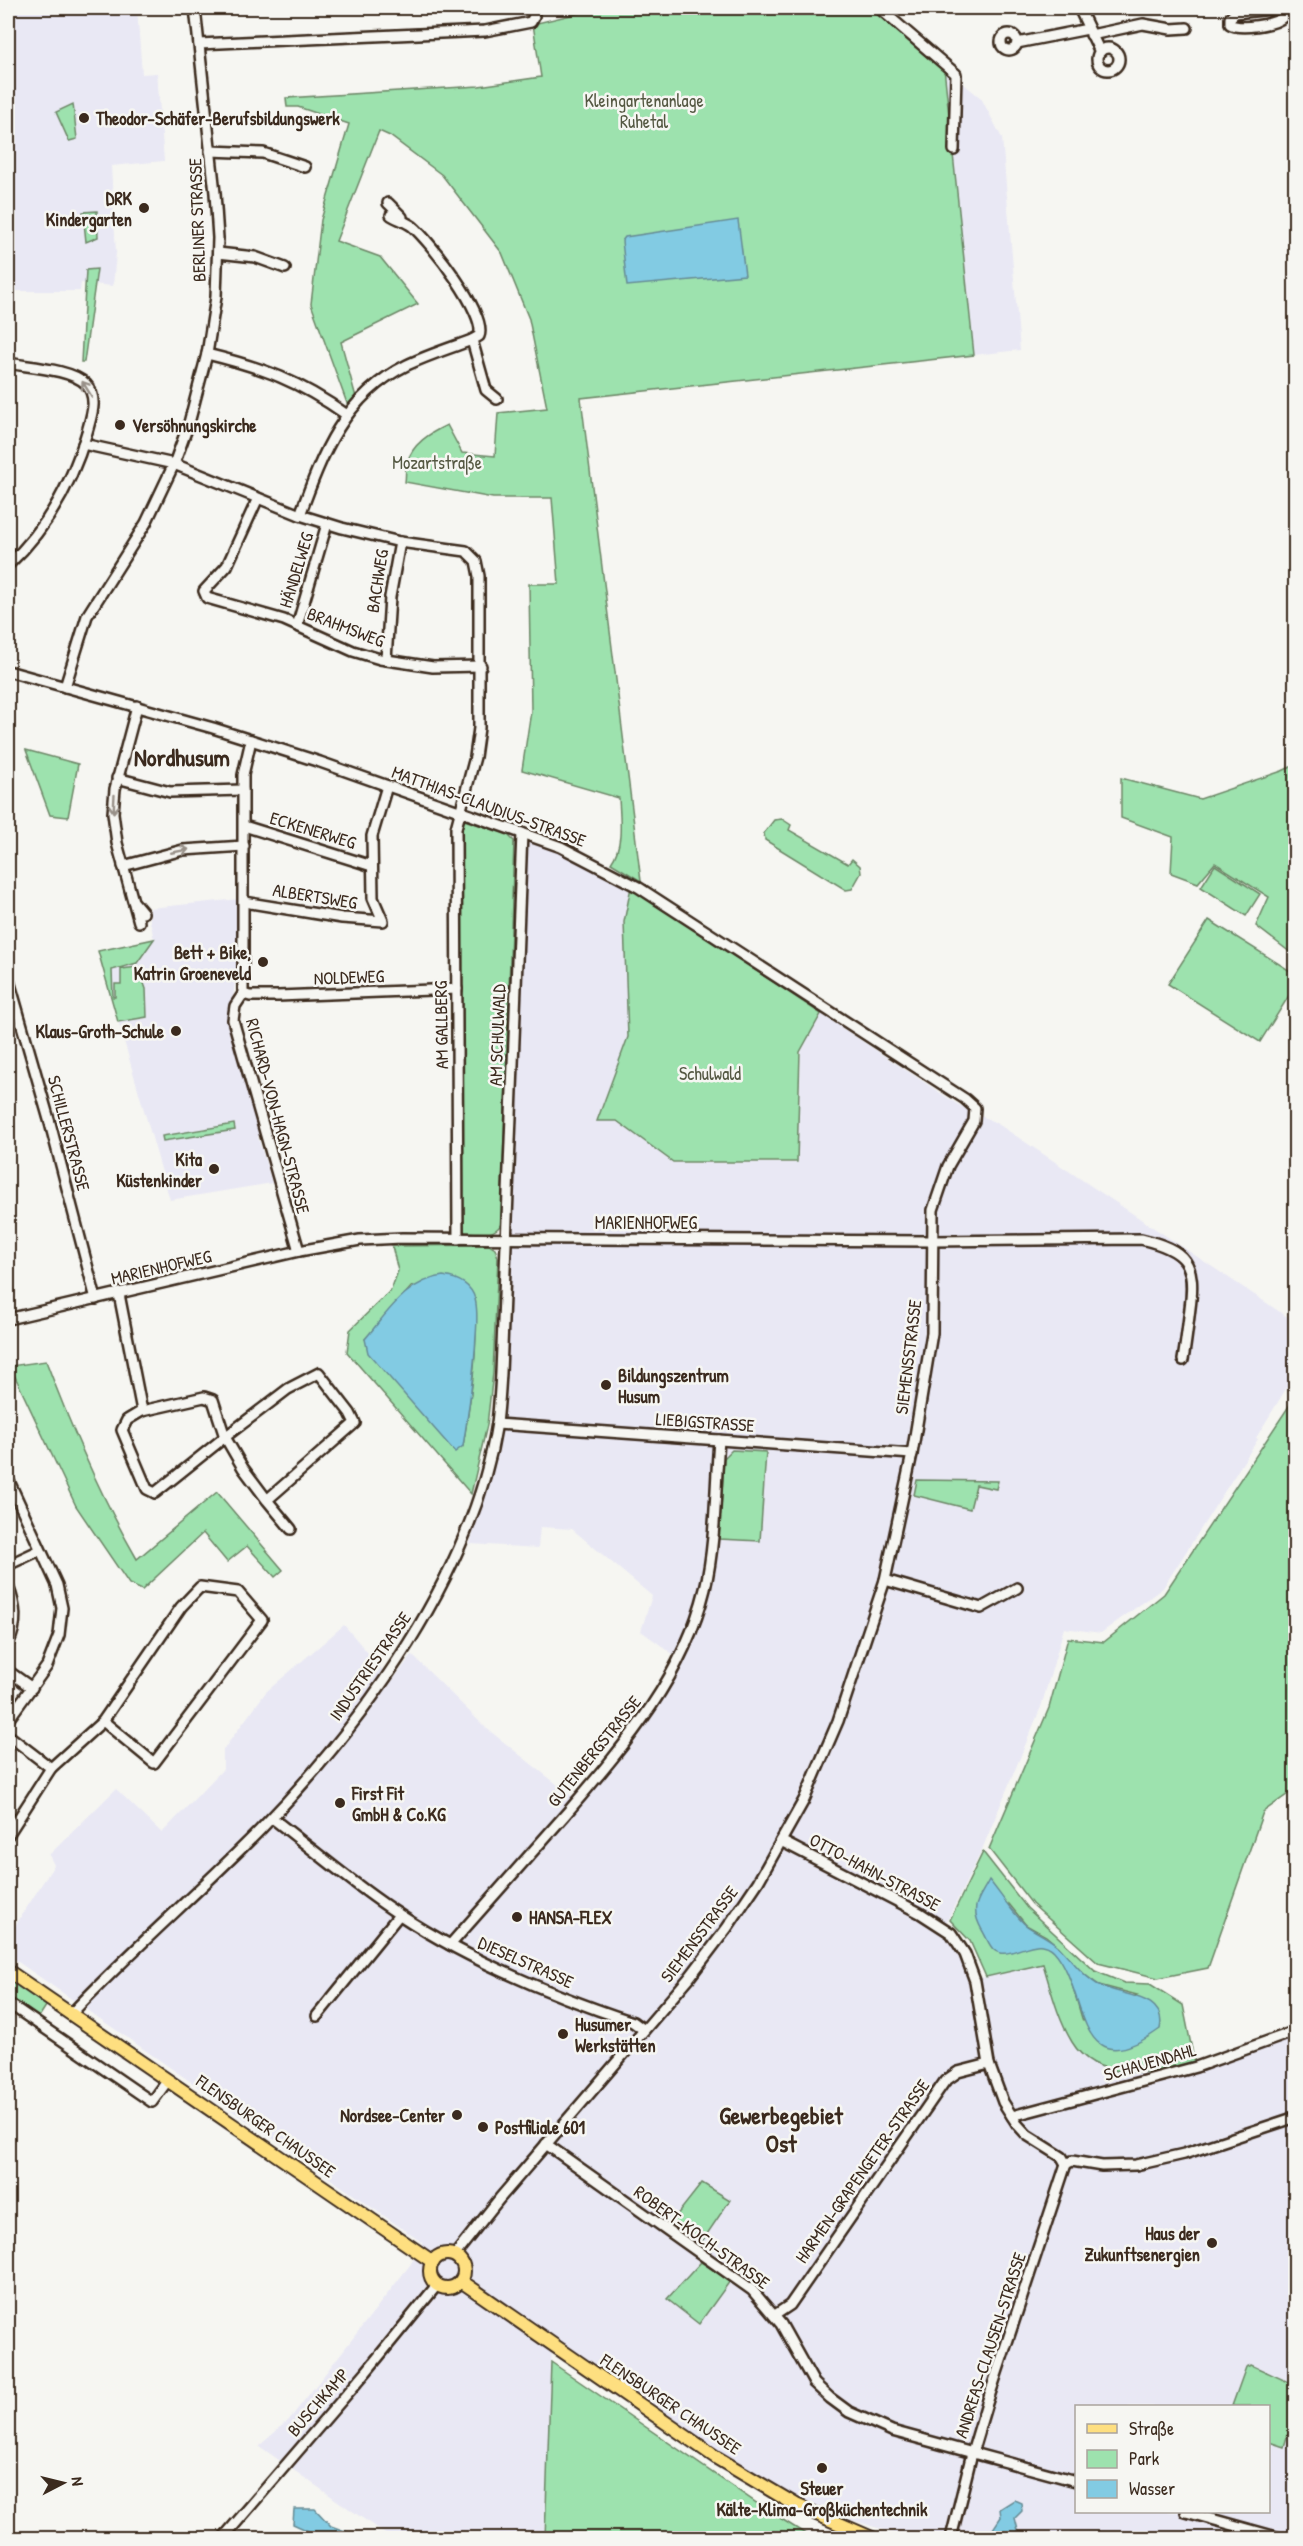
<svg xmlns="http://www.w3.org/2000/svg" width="1303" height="2546" viewBox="0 0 1303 2546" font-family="'Patrick Hand',sans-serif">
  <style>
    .built { fill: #e9e8f4; fill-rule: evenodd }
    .green { fill: #9de2ae; stroke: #6c8666; stroke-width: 1.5; fill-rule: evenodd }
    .water { fill: #82cbe3; stroke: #668b94; stroke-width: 1.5 }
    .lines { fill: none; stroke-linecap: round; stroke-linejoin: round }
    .minor-casing { stroke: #3b2a1e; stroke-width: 14 }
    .major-casing { stroke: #3b2a1e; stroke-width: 16 }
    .minor { stroke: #f6f6f2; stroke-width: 9 }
    .major { stroke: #fedf80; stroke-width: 12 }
    .oneway { stroke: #989088 }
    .poi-dot { fill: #3b2a1e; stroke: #f6f6f2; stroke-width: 2 }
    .labels { text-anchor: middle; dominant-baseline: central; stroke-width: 5; stroke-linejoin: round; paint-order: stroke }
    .park-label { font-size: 18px; fill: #545842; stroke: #f6f6f2 }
    .poi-label { font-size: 18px; font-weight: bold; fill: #3b2a1e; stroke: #f6f6f2; text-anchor: start }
    .street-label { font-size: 18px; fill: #3b2a1e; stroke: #f6f6f2 }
    .district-label { font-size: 24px; font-weight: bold; fill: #3b2a1e; stroke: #f6f6f2 }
  </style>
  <rect width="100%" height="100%" fill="#f6f6f2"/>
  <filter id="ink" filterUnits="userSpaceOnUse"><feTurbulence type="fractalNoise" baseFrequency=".0167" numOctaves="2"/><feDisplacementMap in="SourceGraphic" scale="12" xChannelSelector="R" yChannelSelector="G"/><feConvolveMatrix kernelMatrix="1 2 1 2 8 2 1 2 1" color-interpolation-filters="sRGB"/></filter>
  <g filter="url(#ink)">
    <g class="built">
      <polygon points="8,8 137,8 142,74 157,73 164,161 111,166 116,253 113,286 81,283 80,291 8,291"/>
      <polygon points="944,68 981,98 1002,138 1020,350 974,355"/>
      <path d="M530,842L576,858L631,887L624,922L628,1037L596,1121H617L673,1163H797L801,1052L821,1014L957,1104L998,1124L1295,1322V1374L1256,1438L1258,1439L1163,1588L1101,1633L1064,1628L1041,1707L981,1852L942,1931L948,1935L962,1956L972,1980L1043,1964L1063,2023L1073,2043L1195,2065L1295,2028V2538H954L936,2535L923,2538H910L797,2503L552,2345L544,2538H391L259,2446L289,2420L410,2265L423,2243L8,1955V1937L54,1865L49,1855L116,1789L162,1833L223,1769V1750L266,1692L344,1625L392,1681L412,1655L486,1728L573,1797L610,1756L639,1717L677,1657L641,1631L652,1596L572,1529L540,1527L538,1548L470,1544L485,1492L498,1428L524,848ZM1076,2406H1268V2512H1076Z"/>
      <polygon points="239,899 238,963 232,1004 261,1131 258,1137 272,1183 170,1200 98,951 154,939 150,921 150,908"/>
    </g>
    <g class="green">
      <path d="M600,8H871L944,68L974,355L581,398L641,881L611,863C624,845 620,820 619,798L522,770L531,711L529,584H559L552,498H493L405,482C406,476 405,469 407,463C412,444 430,433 447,425L462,453L495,456L498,413L547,408L529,319L502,253L442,175L390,136L379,131L336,241L380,257L418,304L341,342L357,401L349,409L311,304L321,220L349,124L298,107H287L286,98L479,86L541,77L533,24Z"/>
      <polygon points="73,104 77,139 69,141 56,112"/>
      <polygon points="97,211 98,237 86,242 83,212"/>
      <polygon points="97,269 84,362 81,362 86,270"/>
      <polygon points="26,750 78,764 68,817 50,815"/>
      <polygon points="1295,765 1295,956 1256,926 1269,897 1215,863 1198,883 1171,873 1173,837 1121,818 1121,778 1200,799 1282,771"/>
      <polygon points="782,819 791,825 789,830 848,864 852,859 860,866 861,873 852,889 846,890 765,840 764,833 774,820"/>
      <path d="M464,820L507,834L514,841L501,1224C494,1237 479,1233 465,1232L462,1230L460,824Z"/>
      <polygon points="1215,865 1260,894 1246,916 1201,887"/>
      <polygon points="631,887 821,1014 800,1052 797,1162 673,1162 617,1121 597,1121 628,1037 624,922"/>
      <polygon points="1209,920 1295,974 1295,986 1260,1042 1168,984"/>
      <polygon points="154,939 137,963 112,970 113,997 115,997 115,984 121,984 121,969 138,967 146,989 147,1017 118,1022 98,951"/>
      <polygon points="234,1124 235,1130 163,1141 162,1136"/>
      <path d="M489,1245L495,1249L498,1257L493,1373L487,1425L471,1494L347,1352L350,1330L391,1290L398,1271L392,1246ZM412,1286L475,1298C479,1348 471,1397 463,1446L365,1339Z"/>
      <path d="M46,1361C72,1430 100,1495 137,1559L217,1492L283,1570L275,1577L247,1546L227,1562L203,1533L142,1590L129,1584L76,1506L10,1366Z"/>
      <polygon points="1295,1397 1295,1789 1263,1812 1208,1968 1158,1978 1098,1963 1032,1904 989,1849 1049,1708 1068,1638 1104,1642 1164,1594"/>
      <polygon points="732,1450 766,1452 760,1541 719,1539 724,1458"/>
      <polygon points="917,1480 998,1481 996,1489 976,1485 970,1509 914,1495"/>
      <path d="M983,1852L1027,1908L1095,1971L1124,1983L1150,1984L1183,2005L1195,2065C1155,2072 1097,2084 1072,2042C1058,2019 1051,1990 1043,1964L986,1977L970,1941L950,1920ZM1009,1904L1026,1925L1046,1936L1059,1947L1078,1970L1099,1985L1137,1995L1083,2021C1076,2002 1067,1948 1043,1944C1034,1942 1011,1951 1001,1953Z"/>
      <polygon points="8,1976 48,2003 39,2017 30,2017 8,2001"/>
      <polygon points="702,2183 730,2200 701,2243 672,2221"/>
      <polygon points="701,2262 730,2281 699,2324 667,2299"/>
      <polygon points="551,2362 764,2508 812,2538 545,2538"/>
      <polygon points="1251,2365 1295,2385 1295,2410 1284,2447 1269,2442 1268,2406 1232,2406 1246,2367"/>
    </g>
    <g class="water">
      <polygon points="738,220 745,275 627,286 622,241 625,237"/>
      <path d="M443,1276C457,1278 471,1284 475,1299C478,1310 477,1324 476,1336C474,1373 469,1409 463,1446L455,1452L368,1353L365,1339C388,1312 406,1281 443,1276Z"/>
      <path d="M989,1880C1000,1893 1014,1916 1027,1926C1037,1933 1048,1937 1058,1946C1072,1959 1080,1974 1097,1984C1117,1996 1168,1993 1160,2029C1073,2092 1089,1989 1054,1951C1037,1932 1009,1963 994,1950C989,1946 986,1936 982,1930C969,1907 978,1901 989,1880Z"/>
      <path d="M1014,2500L1021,2503L1022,2511L1015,2518L1018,2530L1016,2535C1009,2540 997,2537 993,2529L1001,2517L1000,2509Z"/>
      <polygon points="294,2509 315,2509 331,2526 364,2538 324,2538 293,2524"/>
    </g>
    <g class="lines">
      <defs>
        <g id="minor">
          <polyline points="879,8 956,74 954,150"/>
          <polyline points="1079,8 1100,52"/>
          <path d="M1280,8L1235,13L1230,18V24C1239,30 1275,25 1283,17C1283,16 1286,9 1287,8"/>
          <circle cx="1009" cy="42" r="8"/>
          <polyline points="1091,35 1143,24 1171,29 1187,28"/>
          <polyline points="1017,43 1088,29"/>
          <polyline points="199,44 485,31 531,22 534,16 533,8"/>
          <circle cx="1108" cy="59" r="11"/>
          <polyline points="210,151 263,153 305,167"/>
          <polyline points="388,203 402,217"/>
          <path d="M391,215C398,219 406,222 412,226C430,241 488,315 479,336L472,340L486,390L497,399"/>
          <polyline points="218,253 255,257 285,268"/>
          <path d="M207,354C264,368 299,381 347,415"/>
          <path d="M8,363C28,367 72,369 86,384C99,398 91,417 87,432C72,483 47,529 8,565"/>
          <polyline points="83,444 174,464 300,515 342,528 400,542 466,551 476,561 479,576 479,728 475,757 456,828 458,1239"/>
          <polyline points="258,498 227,566 204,591 207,598 284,620 353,651 380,659 433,667 481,666"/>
          <path d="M300,515C322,454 344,396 407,365C428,355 450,348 472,340"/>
          <polyline points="297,626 327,524"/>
          <polyline points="386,660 390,597 400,542"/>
          <polyline points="8,671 213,728 320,762 561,847 638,887 965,1099 975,1108 974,1121 948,1166 933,1210 932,1333 912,1454 885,1580 838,1721 804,1800 758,1882 727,1928 689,1978 500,2198 454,2256"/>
          <polyline points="65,687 87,616 146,523 174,464 189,423 207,354 216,297 218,238 215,193 195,8"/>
          <polyline points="137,706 115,789 113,813 117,843 133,901 143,913"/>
          <polyline points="251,740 243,775 243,994 235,1006 233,1020 299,1251"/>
          <polyline points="117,778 170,792 243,790"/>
          <polyline points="244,826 372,866"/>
          <polyline points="123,866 183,850 244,846"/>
          <polyline points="244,902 342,918 383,921 373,898 372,836 387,786"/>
          <polyline points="134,904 139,922"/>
          <polyline points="8,977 50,1123 96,1299"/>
          <polyline points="243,994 250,996 278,996 457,989"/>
          <polyline points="119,1294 142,1411 127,1420 122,1430 147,1489 155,1493 225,1437 213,1400 204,1397 142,1411"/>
          <path d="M8,1319L299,1251L360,1240L402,1238L932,1241L1141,1239C1187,1250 1196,1263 1190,1308C1188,1325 1186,1342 1183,1360"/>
          <polyline points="497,1424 912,1454"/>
          <polyline points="8,1479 57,1585 62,1608 59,1635 47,1666 8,1720"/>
          <polyline points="267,1500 243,1468 225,1437 288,1389 319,1373 350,1413 355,1423 267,1500 291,1529"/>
          <polyline points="8,1565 40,1550"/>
          <polyline points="885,1580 981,1608 1017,1588"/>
          <path d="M8,1586C16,1606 18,1624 8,1644"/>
          <polyline points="8,1671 32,1688"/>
          <polyline points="8,1735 51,1768"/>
          <path d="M272,1818C314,1850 355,1886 400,1915C471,1962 552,1995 633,2022L644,2030"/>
          <polyline points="8,1835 51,1768 103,1721 181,1607 200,1587 238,1592 262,1620 154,1763 103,1721"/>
          <polyline points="781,1841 920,1913 951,1933 965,1954 975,1981 989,2064 1003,2102 1017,2124 1027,2135 1062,2157 1066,2164"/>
          <path d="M450,1945C488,1902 527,1858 565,1815C623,1747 683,1679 705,1589C716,1542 715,1489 719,1440"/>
          <polyline points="8,2003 152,2102 168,2080"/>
          <path d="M71,2014C131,1950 198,1893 260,1830C364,1723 473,1574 497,1423C499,1407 500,1390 501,1373L522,833"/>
          <polyline points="317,2016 399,1915"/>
          <polyline points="1012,2116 1196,2067 1296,2031"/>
          <polyline points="546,2144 752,2290 781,2324 814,2383 830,2398 849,2412 892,2431 1076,2481"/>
          <polyline points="1066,2164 1072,2161 1102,2166 1136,2165 1184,2154 1296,2117"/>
          <polyline points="775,2315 790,2305 945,2081 958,2072 989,2064"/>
          <polyline points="1186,2512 1280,2538"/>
          <polyline points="223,2538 366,2372 437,2285"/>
          <polyline points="951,2538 972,2453 986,2406 1066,2164"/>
        </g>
        <g id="major">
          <polyline points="8,1971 433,2262"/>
          <circle cx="447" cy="2271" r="17"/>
          <polyline points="461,2281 717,2458 796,2505 872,2538"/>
        </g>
      </defs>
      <use href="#minor" class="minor-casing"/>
      <use href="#major" class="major-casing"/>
      <use href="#minor" class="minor"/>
      <use href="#major" class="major"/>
    </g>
    <defs><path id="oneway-shaft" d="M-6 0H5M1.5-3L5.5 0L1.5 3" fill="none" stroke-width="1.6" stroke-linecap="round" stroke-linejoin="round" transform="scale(1.5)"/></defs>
    <g class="oneway">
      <use href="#oneway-shaft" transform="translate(87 389) rotate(-122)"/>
      <use href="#oneway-shaft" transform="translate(114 804) rotate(93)"/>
      <use href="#oneway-shaft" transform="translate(180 851) rotate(-11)"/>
    </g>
  </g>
  <g class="poi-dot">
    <circle cx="84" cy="118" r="6"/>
    <circle cx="144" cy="208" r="6"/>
    <circle cx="120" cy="425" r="6"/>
    <circle cx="263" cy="962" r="6"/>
    <circle cx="176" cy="1031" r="6"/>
    <circle cx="214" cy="1169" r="6"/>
    <circle cx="606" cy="1385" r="6"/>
    <circle cx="340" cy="1803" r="6"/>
    <circle cx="517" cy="1917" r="6"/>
    <circle cx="563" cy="2034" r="6"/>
    <circle cx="457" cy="2115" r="6"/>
    <circle cx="483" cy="2127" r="6"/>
    <circle cx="1212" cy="2243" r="6"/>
    <circle cx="822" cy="2468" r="6"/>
  </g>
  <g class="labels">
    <g class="park-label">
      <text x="644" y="100">Kleingartenanlage<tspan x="644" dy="21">Ruhetal</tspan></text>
      <text x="437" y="462">Mozartstraße</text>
      <text x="710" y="1073">Schulwald</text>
    </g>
    <g class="poi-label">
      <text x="96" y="118">Theodor-Schäfer-Berufsbildungswerk</text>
      <text x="132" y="198" text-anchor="end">DRK<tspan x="132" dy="21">Kindergarten</tspan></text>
      <text x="132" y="425">Versöhnungskirche</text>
      <text x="251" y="952" text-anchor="end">Bett + Bike,<tspan x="251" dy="21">Katrin Groeneveld</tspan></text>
      <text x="164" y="1031" text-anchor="end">Klaus-Groth-Schule</text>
      <text x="202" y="1159" text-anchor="end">Kita<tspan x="202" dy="21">Küstenkinder</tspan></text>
      <text x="618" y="1375">Bildungszentrum<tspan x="618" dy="21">Husum</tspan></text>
      <text x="352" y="1793">First Fit<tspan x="352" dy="21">GmbH &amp; Co.KG</tspan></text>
      <text x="529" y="1917">HANSA-FLEX</text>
      <text x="575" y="2024">Husumer<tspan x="575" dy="21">Werkstätten</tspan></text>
      <text x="445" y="2115" text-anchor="end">Nordsee-Center</text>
      <text x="495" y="2127">Postfiliale 601</text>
      <text x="1200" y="2233" text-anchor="end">Haus der<tspan x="1200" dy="21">Zukunftsenergien</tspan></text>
      <text x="822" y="2488" text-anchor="middle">Steuer<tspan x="822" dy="21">Kälte-Klima-Großküchentechnik</tspan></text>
    </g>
    <g class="street-label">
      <text transform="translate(197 220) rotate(-92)">BERLINER STRASSE</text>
      <text transform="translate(296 570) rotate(-73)">HÄNDELWEG</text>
      <text transform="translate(377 581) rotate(-81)">BACHWEG</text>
      <text transform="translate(346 627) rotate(21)">BRAHMSWEG</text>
      <text transform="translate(489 806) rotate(20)">MATTHIAS-CLAUDIUS-STRASSE</text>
      <text transform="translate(313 830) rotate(17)">ECKENERWEG</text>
      <text transform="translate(315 896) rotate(9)">ALBERTSWEG</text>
      <text transform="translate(349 977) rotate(-2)">NOLDEWEG</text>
      <text transform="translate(441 1025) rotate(-91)">AM GALLBERG</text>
      <text transform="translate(497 1035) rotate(-88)">AM SCHULWALD</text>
      <text transform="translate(278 1116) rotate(75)">RICHARD-VON-HAGN-STRASSE</text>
      <text transform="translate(69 1133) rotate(75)">SCHILLERSTRASSE</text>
      <text x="646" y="1222">MARIENHOFWEG</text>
      <text transform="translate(161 1267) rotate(-13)">MARIENHOFWEG</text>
      <text transform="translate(908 1357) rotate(-83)">SIEMENSSTRASSE</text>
      <text transform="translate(705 1422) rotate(4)">LIEBIGSTRASSE</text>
      <text transform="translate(370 1666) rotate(-55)">INDUSTRIESTRASSE</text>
      <text transform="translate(594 1751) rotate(-51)">GUTENBERGSTRASSE</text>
      <text transform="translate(875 1872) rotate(28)">OTTO-HAHN-STRASSE</text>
      <text transform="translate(699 1934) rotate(-53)">SIEMENSSTRASSE</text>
      <text transform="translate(526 1962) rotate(24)">DIESELSTRASSE</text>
      <text transform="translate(1150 2062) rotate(-16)">SCHAUENDAHL</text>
      <text transform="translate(266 2126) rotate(35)">FLENSBURGER CHAUSSEE</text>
      <text transform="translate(862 2171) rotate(-55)">HARMEN-GRAPENGETER-STRASSE</text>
      <text transform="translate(702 2237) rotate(36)">ROBERT-KOCH-STRASSE</text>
      <text transform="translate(990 2345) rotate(-72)">ANDREAS-CLAUSEN-STRASSE</text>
      <text transform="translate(318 2402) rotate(-49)">BUSCHKAMP</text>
      <text transform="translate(671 2404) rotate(34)">FLENSBURGER CHAUSSEE</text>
    </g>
    <g class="district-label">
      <text x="182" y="757">Nordhusum</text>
      <text x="781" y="2115">Gewerbegebiet<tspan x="781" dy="28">Ost</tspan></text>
    </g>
  </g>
  <rect width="1303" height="2546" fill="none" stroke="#f6f6f2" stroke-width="30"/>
  <rect x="15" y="15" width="1273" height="2516" fill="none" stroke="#3b2a1e" stroke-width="2" filter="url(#ink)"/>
  <rect x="1075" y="2405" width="195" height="108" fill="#f6f6f2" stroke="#aba49d" stroke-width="1.5"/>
  <rect x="1087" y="2424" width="30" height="9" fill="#fedf80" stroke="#aba49d" stroke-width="1.5"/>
  <text x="1129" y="2435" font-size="18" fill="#3b2a1e">Straße</text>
  <rect x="1087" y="2450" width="30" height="18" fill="#9de2ae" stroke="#aba49d" stroke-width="1.5"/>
  <text x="1129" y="2465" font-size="18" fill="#3b2a1e">Park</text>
  <rect x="1087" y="2480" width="30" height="18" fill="#82cbe3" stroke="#aba49d" stroke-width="1.5"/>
  <text x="1129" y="2495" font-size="18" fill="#3b2a1e">Wasser</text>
  <g transform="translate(63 2483) rotate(83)" stroke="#f6f6f2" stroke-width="4.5" paint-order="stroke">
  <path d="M0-4.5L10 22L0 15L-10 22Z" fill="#3b2a1e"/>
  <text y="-9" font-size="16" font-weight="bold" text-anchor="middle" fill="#3b2a1e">N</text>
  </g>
</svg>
